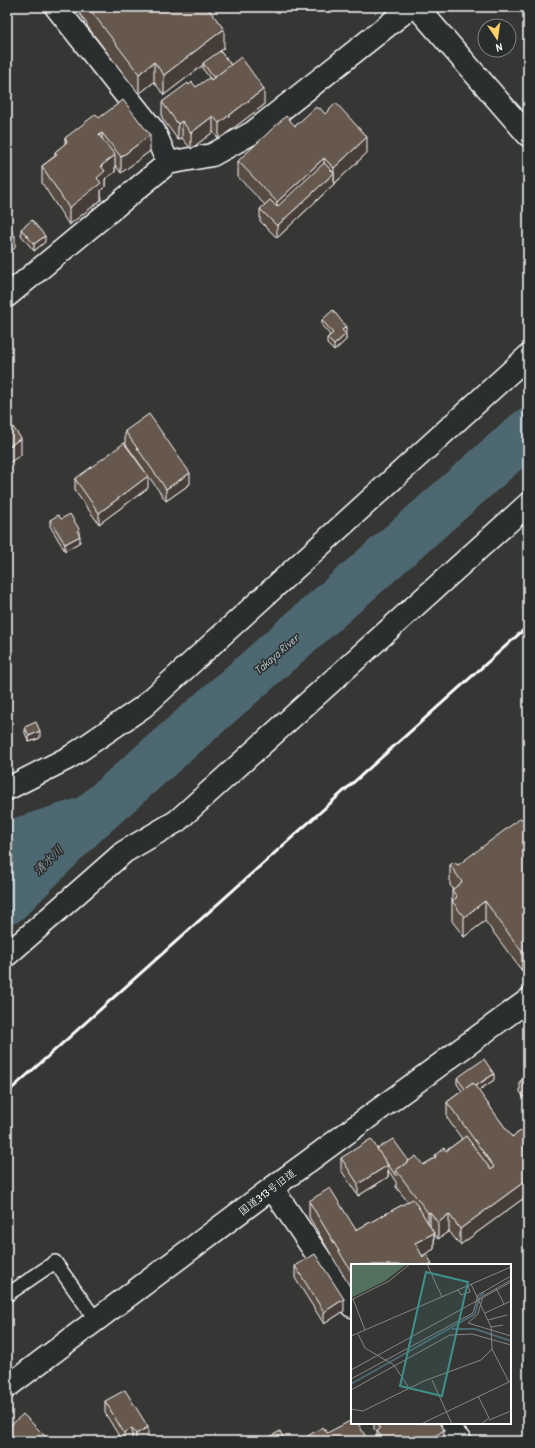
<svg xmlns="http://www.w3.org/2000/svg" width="535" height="1448" viewBox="0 0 535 1448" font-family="'Patrick Hand','Klee One',sans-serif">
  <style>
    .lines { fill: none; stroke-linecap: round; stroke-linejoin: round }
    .river { stroke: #4d6871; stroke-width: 47 }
    .service-casing { stroke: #fff; stroke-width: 16 }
    .minor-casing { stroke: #fff; stroke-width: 25 }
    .tertiary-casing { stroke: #fff; stroke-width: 25 }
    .service { stroke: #2a2d2e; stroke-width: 13 }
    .minor { stroke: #2a2d2e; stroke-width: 22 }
    .tertiary { stroke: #2a2d2e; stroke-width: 22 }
    .rail { stroke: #fff; stroke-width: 3 }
    .wall { fill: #584c43; stroke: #fff }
    .shaded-wall { fill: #473e37; stroke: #fff }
    .building { fill: #66584e; stroke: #fff }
    .labels { text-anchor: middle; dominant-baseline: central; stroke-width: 3; stroke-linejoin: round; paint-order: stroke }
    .street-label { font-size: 11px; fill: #fff; stroke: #2a2d2e }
    .water-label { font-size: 12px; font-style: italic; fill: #a6b4b8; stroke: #2a2d2e }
    .inset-river { fill: none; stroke: #4d6871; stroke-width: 2 }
    .inset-road { fill: none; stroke: #868685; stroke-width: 1 }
    .view { fill: #3f918b; fill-opacity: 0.15; stroke: #3f918b; stroke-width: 2 }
    .inset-edge { fill: none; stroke: #fff; stroke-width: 2 }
  </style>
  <rect width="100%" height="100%" fill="#363634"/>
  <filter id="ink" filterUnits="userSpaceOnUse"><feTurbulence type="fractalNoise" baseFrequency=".025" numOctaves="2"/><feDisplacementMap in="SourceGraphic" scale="8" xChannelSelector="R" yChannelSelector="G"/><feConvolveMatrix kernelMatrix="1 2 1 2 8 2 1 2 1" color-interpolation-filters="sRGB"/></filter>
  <g filter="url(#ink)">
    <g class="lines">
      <g class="river">
        <polyline points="7,845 83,821"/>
        <polyline points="7,901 89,819 528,432"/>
      </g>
      <defs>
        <polyline id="service" points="7,1295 55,1262 96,1320"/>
        <g id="minor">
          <polyline points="56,7 154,131 168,163"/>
          <polyline points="417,7 528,135"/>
          <polyline points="7,296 168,163 212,155 252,133 411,7"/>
          <polyline points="7,789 70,757 143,707 528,356"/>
          <polyline points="7,955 124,852 177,821 528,504"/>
          <polyline points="272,1188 352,1306"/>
          <polyline points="444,1423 460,1441"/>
        </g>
        <polyline id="tertiary" points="7,1387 272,1188 528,1000"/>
      </defs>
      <use href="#service" class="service-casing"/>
      <use href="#minor" class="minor-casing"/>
      <use href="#tertiary" class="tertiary-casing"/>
      <use href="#service" class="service"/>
      <use href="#minor" class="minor"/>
      <use href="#tertiary" class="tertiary"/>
      <polyline class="rail" points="7,1093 528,626"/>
    </g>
    <g class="wall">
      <polygon points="75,7 207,7 224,48 220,51 231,65 264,105 219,139 213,132 191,149 182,138 178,140 162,118 162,102 189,85 196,87 211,80 203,69 203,65 164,95 154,82 139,94 87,26 87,24"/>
      <polygon points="318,109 325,114 367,153 277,238 260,221 260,209 265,205 238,177 238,161 295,126"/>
      <polygon points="99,118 150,151 121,173 115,165 115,172 105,179 105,187 101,190 101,200 69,225 42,183 42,166 55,156 55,152 65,144 65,138"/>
      <polygon points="21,229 45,242 34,251 21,235"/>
      <polygon points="322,320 346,333 345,334 346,340 334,351 327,344 327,338 330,335 322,326"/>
      <polygon points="125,431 190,484 166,501 125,443"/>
      <polygon points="75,479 148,488 99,524 75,491"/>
      <polygon points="61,519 79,535 80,542 65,551 50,526 50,520"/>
      <polygon points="25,727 40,738 29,742 25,733"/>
      <polygon points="528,828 522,971 485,921 464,937 452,921 452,890 453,889 450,885 450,865 458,865"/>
      <polygon points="528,1075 528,1103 520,1092 520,1081"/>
      <polygon points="457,1078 494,1080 478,1091 512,1137 528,1126 528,1195 460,1245 449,1231 438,1239 434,1234 434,1249 422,1256 432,1265 352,1265 352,1290 309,1217 309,1201 356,1230 408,1202 396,1187 396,1182 388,1170 388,1177 358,1196 341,1170 341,1158 377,1149 409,1161 423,1165 435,1158 435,1155 446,1151 462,1139 447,1118 447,1102 462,1091 457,1084"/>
      <polygon points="295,1266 344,1311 324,1324 295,1278"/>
      <polygon points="105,1401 148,1439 144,1441 133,1441 132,1440 130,1441 122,1441 105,1413"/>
      <polygon points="374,1423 441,1423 444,1441 377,1441 377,1432 374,1429"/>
    </g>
    <g class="shaded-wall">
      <polygon points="224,29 224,48 204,64 203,63 203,65 164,95 164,75"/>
      <polygon points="154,62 154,82 139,94 139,74"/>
      <polygon points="264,89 264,105 219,139 219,123"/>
      <polygon points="213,116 213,132 191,149 191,133"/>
      <polygon points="182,121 182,138 178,140 178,124"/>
      <polygon points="102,133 102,149 99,135"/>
      <polygon points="150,135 150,151 121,173 121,157"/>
      <polygon points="367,137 367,153 334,184 334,168"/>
      <polygon points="115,155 115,172 105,179 105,187 101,190 101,200 69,225 69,208 97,178 101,166"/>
      <polygon points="324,158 324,174 277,219 277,202"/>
      <polygon points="334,173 334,184 277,238 277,226"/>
      <polygon points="15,236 15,248 7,255 7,243"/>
      <polygon points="45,236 45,242 34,251 34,244"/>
      <polygon points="346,327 346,333 342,336 342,330"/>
      <polygon points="346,334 346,340 334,351 334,345"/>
      <polygon points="21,438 21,455 7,464 7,448"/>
      <polygon points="190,473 190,484 166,501 166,489"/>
      <polygon points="148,476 148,488 99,524 99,513"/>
      <polygon points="79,529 79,535 77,531"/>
      <polygon points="80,536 80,542 65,551 65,544"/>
      <polygon points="40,731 40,738 29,742 29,736"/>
      <polygon points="485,901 485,921 464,937 464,917"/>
      <polygon points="528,947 528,967 522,971 522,952"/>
      <polygon points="494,1074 494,1080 467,1098 467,1092"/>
      <polygon points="388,1165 388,1177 358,1196 358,1184"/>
      <polygon points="528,1179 528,1195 460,1245 460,1229"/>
      <polygon points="430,1212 430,1228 428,1230 428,1213"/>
      <polygon points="449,1214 449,1231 438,1239 438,1223"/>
      <polygon points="434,1233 434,1249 415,1260 415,1243"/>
      <polygon points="344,1299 344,1311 324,1324 324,1312"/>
      <polygon points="439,1423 441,1423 441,1432 444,1430 444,1441 428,1441"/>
      <polygon points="148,1427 148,1439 144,1441 136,1441 136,1434"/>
      <polygon points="132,1428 132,1440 130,1441 124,1441 124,1433"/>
    </g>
    <g class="building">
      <polygon points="88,7 207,7 224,29 164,75 154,62 139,74"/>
      <polygon points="220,51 231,65 214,78 203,63"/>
      <polygon points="241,57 264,89 219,123 213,116 191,133 182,121 178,124 162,102 188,83 189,85 192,82 196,87 209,78 211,80"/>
      <polygon points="123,100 150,135 121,157 102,133 99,135 115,155 101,166 105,171 97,178 101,183 69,208 42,166 57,155 55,152 67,142 65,138 96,114 99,118"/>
      <polygon points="336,103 367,137 334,168 324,158 277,202 238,161 286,116 295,126 316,107 318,109 320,108 325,114"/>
      <polygon points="324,163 334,173 277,226 260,209 270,200 277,207"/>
      <polygon points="32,220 45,236 34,244 21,229"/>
      <polygon points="7,226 15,236 7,243"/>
      <polygon points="333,310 346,327 342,330 346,334 334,345 327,338 333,333 322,320"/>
      <polygon points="149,414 190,473 166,489 125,431"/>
      <polygon points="7,419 21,438 7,448"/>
      <polygon points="124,443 148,476 99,513 75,479"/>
      <polygon points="70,514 79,529 77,531 80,536 65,544 50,520 58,515 61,519"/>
      <polygon points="36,722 40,731 29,736 25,727"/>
      <polygon points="521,818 528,828 528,947 522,952 485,901 464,917 452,901 457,897 452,890 462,882 450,865 454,862 458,865"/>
      <polygon points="484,1059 494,1074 475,1086 473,1083 465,1089 457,1078"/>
      <polygon points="528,1075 528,1091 520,1081"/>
      <polygon points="473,1083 512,1137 528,1126 528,1179 460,1229 449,1214 438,1223 430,1212 428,1213 396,1170 416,1156 423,1165 436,1157 435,1155 444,1148 446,1151 466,1136 491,1170 494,1167 447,1102"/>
      <polygon points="371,1139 388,1165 358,1184 341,1158"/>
      <polygon points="393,1139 409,1161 396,1170 396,1176 377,1149"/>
      <polygon points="330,1188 356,1230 413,1199 422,1213 434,1233 415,1243 423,1257 427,1255 432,1264 430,1265 352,1265 352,1273 309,1201"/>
      <polygon points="315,1254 344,1299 324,1312 295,1266"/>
      <polygon points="125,1390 148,1427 136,1434 132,1428 124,1433 105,1401"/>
      <polygon points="23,1414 50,1441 7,1441 7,1429"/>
      <polygon points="352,1420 352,1423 358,1423 368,1441 309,1441 306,1437 323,1427 327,1433"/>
      <polygon points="378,1423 439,1423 444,1430 428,1441 384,1441 377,1431 380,1429 377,1424"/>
      <polygon points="280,1431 285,1440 284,1441 263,1441"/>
      <polygon points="239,1438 240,1441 234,1441"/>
      <polygon points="289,1438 291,1441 284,1441"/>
    </g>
  </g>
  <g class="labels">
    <g class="street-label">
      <text transform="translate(267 1192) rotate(-37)">国道313号旧道</text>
    </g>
    <g class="water-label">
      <text transform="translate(276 654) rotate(-41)">Takaya River</text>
      <text transform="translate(48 860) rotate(-45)">清水川</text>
    </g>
  </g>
  <g transform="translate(351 1264)">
    <rect width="160" height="160" fill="#363634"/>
    <path d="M0,0H56L34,17L2,33H0Z" fill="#54705f"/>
    <path class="inset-river" d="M101,65H124L160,77M0,120L124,50L128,34L133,28"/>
    <path class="inset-road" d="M76,0L91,33M160,16L132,32L127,50L117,59L160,72M120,20L140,63L141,85L158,118M145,24L153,40M107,26L110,31L119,28L117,22M2,35L14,66M0,36L38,17L59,0M134,49L160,37M137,56L156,51M140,63L152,61M7,70L14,84L43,101L58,124M0,72L160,3M0,106L160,18M0,115L122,49L127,31L160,12M81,116L101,160M0,126L99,71L121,70L160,81M127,132L138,154L130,160M0,145L12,147L73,117L130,96L141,85M138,156L160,147M70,160L160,117"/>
    <path class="view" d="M75,8L117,18L91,132L49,122Z"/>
    <rect width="160" height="160" class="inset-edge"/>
  </g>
  <rect width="535" height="1448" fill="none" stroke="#2a2d2e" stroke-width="24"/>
  <rect x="12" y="12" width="511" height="1424" fill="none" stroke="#fff" stroke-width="1.5" filter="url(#ink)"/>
  <g transform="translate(497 38) rotate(167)"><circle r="19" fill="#2a2d2e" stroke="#7f8182"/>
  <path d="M0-3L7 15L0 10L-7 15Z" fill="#ffd166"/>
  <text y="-6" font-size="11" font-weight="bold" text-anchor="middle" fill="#ffffff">N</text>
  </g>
</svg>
